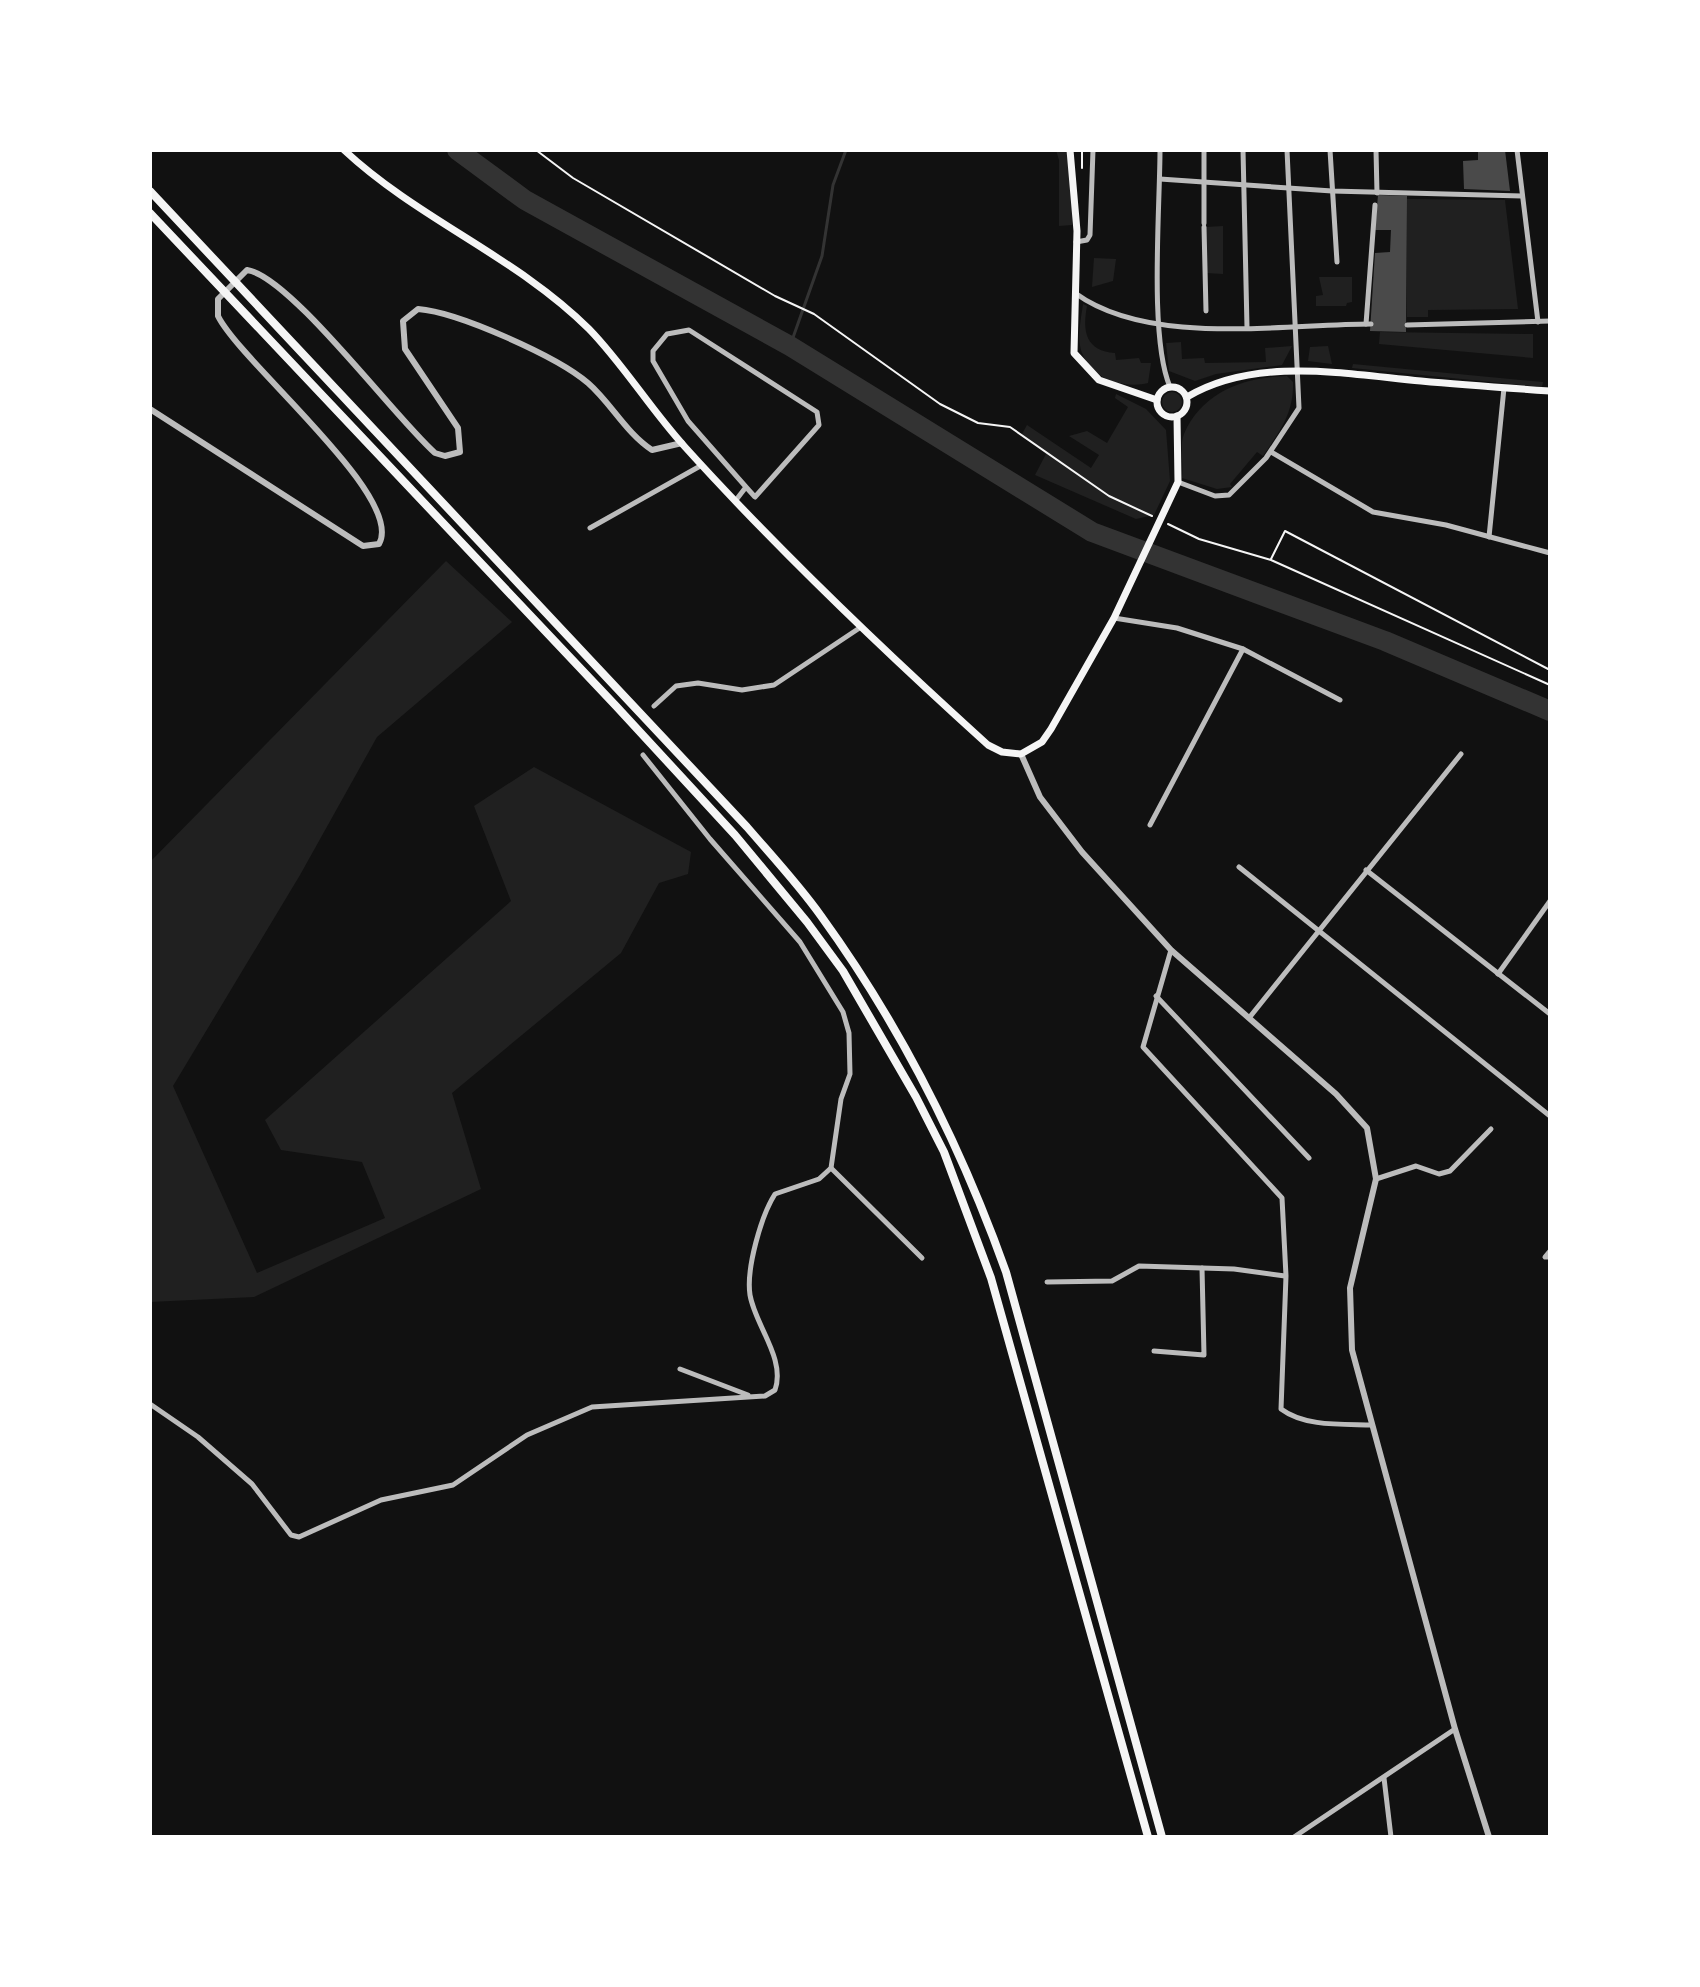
<svg xmlns="http://www.w3.org/2000/svg" width="1700" height="1987" viewBox="0 0 1700 1987" font-family="'Noto Serif',serif">
  <style>
    .green { fill: #202020 }
    .lines { fill: none; stroke-linecap: round; stroke-linejoin: round }
    .stream { stroke: #333; stroke-width: 3 }
    .river { stroke: #333; stroke-width: 20 }
    .building { fill: #4a4a4a }
    .path { stroke: #f5f5f5; stroke-width: 2 }
    .minor { stroke: #bcbcbc; stroke-width: 5 }
    .tertiary { stroke: #bcbcbc; stroke-width: 6 }
    .secondary { stroke: #f5f5f5; stroke-width: 7 }
    .trunk { stroke: #f5f5f5; stroke-width: 8 }
  </style>
  <rect width="100%" height="100%" fill="#111"/>
  <g class="green">
    <polygon points="1056,150 1072,150 1072,225 1059,226 1059,160"/>
    <polygon points="1407,199 1505,200 1518,309 1428,310 1428,317 1407,317"/>
    <polygon points="1223,226 1223,274 1207,273 1206,227"/>
    <polygon points="1094,258 1116,259 1113,281 1092,287"/>
    <polygon points="1319,277 1352,277 1352,302 1347,303 1346,306 1316,306 1316,296 1323,295"/>
    <path d="M1083,304L1087,306C1082,332 1086,351 1115,353L1116,360L1139,358L1141,363H1151L1148,383C1125,389 1092,379 1083,355C1076,340 1081,320 1083,304Z"/>
    <polygon points="1380,332 1533,334 1533,358 1379,344"/>
    <polygon points="1181,342 1182,359 1204,358 1205,363 1266,362 1265,348 1292,346 1282,365 1216,374 1195,381 1169,371 1166,343"/>
    <polygon points="1328,346 1332,364 1308,361 1310,347"/>
    <polygon points="1353,364 1543,382 1542,387 1352,368"/>
    <path d="M1287,376L1293,382C1294,413 1280,431 1263,456L1257,452L1230,484L1232,487L1217,489L1182,478C1184,465 1179,446 1184,434C1202,392 1244,377 1287,376Z"/>
    <circle cx="1172" cy="402" r="10"/>
    <polygon points="1116,394 1146,409 1166,430 1170,481 1154,515 1136,519 1035,475 1046,454 1022,434 1027,425 1091,468 1099,455 1069,436 1087,431 1107,443 1128,407 1115,398"/>
    <polygon points="446,561 512,622 377,737 300,875 173,1086 257,1273 385,1218 362,1162 281,1150 265,1120 511,901 474,806 534,767 691,852 688,874 659,883 621,953 452,1093 481,1189 254,1297 150,1302 150,862"/>
  </g>
  <g class="lines">
    <polyline class="stream" points="790,346 822,256 833,185 846,150"/>
    <polyline class="river" points="457,150 525,200 790,346 1092,532 1385,641 1550,711"/>
  </g>
  <g class="building">
    <polygon points="1478,150 1505,150 1510,191 1464,189 1463,161 1478,160"/>
    <polygon points="1378,195 1407,196 1406,332 1370,331 1375,253 1390,252 1391,230 1375,230"/>
  </g>
  <g class="lines">
    <g class="path">
      <polyline points="536,150 573,178 775,296 814,314 940,404 978,423 1010,427 1109,496 1152,516"/>
      <polyline points="1082,150 1082,168"/>
      <polyline points="1168,524 1199,539 1271,560 1550,685"/>
      <polyline points="1271,559 1285,531 1550,670"/>
    </g>
    <g class="minor">
      <path d="M1160,150C1160,208 1149,338 1170,387"/>
      <polyline points="1204,150 1204,223"/>
      <polyline points="1243,150 1247,327"/>
      <polyline points="1330,150 1337,262"/>
      <polyline points="1376,150 1377,193"/>
      <polyline points="1517,150 1538,322"/>
      <polyline points="1160,179 1332,191 1522,196"/>
      <polyline points="1204,227 1206,311"/>
      <polyline points="1076,242 1087,240 1090,235 1093,150"/>
      <path d="M1075,293C1149,347 1282,324 1371,324"/>
      <polyline points="1366,324 1375,205"/>
      <polyline points="1407,325 1550,321"/>
      <polyline points="1271,452 1373,512 1446,525 1550,553"/>
      <polyline points="1178,482 1215,496 1229,495 1266,458 1299,408 1287,150"/>
      <polyline points="736,500 746,487 688,421 653,361 653,351 667,334 689,330 817,412 819,425 755,497 746,487"/>
      <polyline points="590,528 702,465"/>
      <polyline points="1489,537 1504,388"/>
      <polyline points="1114,618 1177,628 1243,649 1340,700"/>
      <polyline points="654,706 676,686 698,683 742,690 774,685 861,627"/>
      <polyline points="1150,825 1243,649"/>
      <polyline points="1239,867 1550,1116"/>
      <polyline points="1366,870 1550,1014"/>
      <path d="M1171,950L1143,1047L1282,1198L1286,1276L1281,1409C1305,1427 1343,1424 1372,1425"/>
      <polyline points="1498,974 1550,901"/>
      <polyline points="1156,996 1309,1158"/>
      <polyline points="1249,1018 1461,754"/>
      <polyline points="831,1168 922,1258"/>
      <polyline points="1376,1179 1416,1166 1439,1174 1450,1171 1491,1129"/>
      <polyline points="1550,1251 1545,1257 1550,1257"/>
      <polyline points="1047,1282 1112,1281 1139,1266 1234,1269 1285,1276"/>
      <polyline points="1154,1351 1204,1355 1202,1268"/>
      <polyline points="680,1369 748,1395"/>
      <path d="M150,1404L198,1437L252,1484L291,1535L299,1537L381,1500L453,1485L527,1435L592,1407L765,1396L775,1390C786,1359 755,1325 750,1295C746,1269 761,1216 775,1194L819,1179L831,1168L841,1099L850,1074L849,1033L843,1012L800,942L710,839L643,755"/>
      <polyline points="1384,1778 1391,1837"/>
      <polyline points="1294,1837 1455,1729"/>
    </g>
    <g class="tertiary">
      <path d="M150,409L363,546L379,544C406,497 241,363 218,316V299L247,270C290,276 396,419 435,453L445,456L460,452L458,428L405,349L403,321L418,309C458,312 558,357 588,383C611,403 626,433 652,450L682,443"/>
      <polyline points="1021,754 1040,797 1082,852 1171,950 1336,1094 1367,1128 1376,1179 1350,1288 1352,1350 1455,1729 1489,1837"/>
    </g>
    <g class="secondary">
      <path d="M344,150C419,220 517,257 589,329C624,365 651,410 685,447C780,552 883,650 988,745L1002,752L1021,754L1042,742L1051,729L1114,618L1178,482L1177,416"/>
      <polyline points="1070,150 1077,231 1074,353 1099,380 1157,400"/>
      <circle cx="1172" cy="402" r="15"/>
      <path d="M1187,397C1256,356 1345,374 1421,381C1464,385 1507,388 1550,391"/>
    </g>
    <g class="trunk">
      <path d="M150,191L747,827C772,856 799,885 821,916C900,1025 961,1146 1006,1272L1162,1837"/>
      <polyline points="150,213 616,706 735,835 807,922 843,971 916,1097 944,1152 991,1278 1148,1837"/>
    </g>
  </g>
  <rect width="1700" height="1987" fill="none" stroke="#ffffff" stroke-width="304"/>
</svg>
